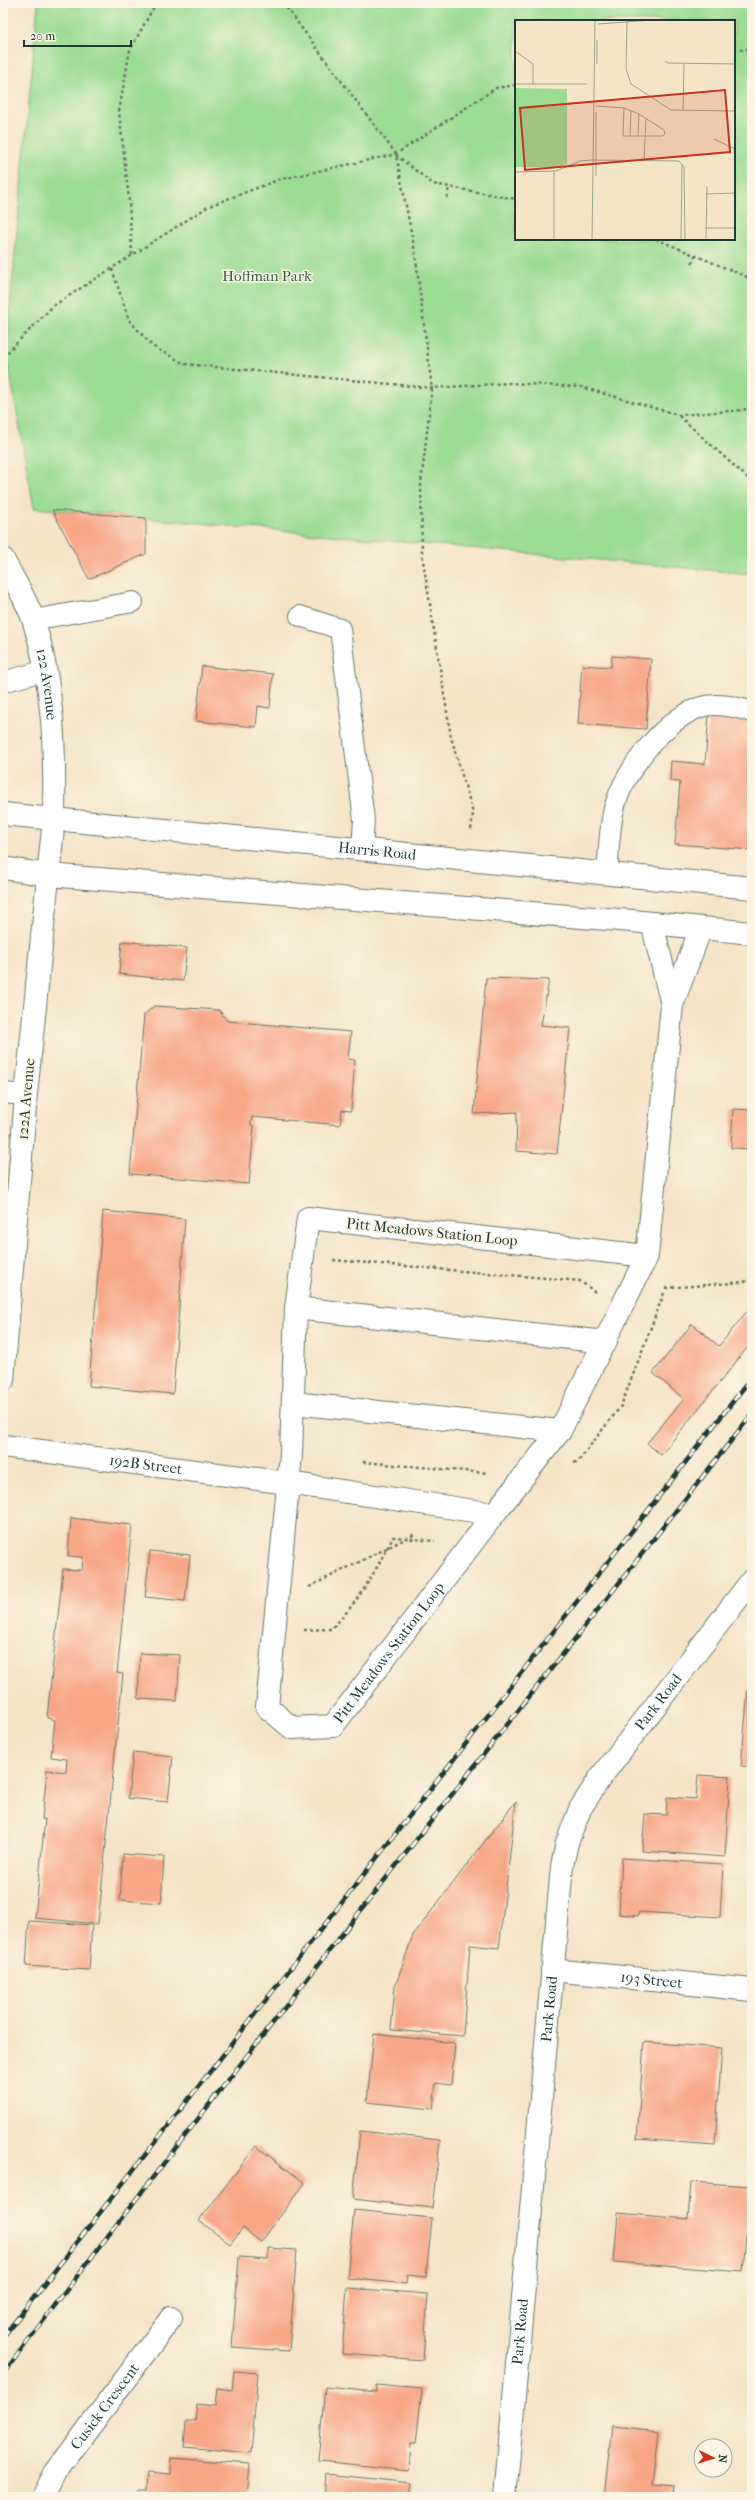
<svg xmlns="http://www.w3.org/2000/svg" width="755" height="2500" viewBox="0 0 755 2500" font-family="'IM FELL French Canon',serif">
  <style>
    .green { fill: #9bdc93; stroke: #5d8c64; fill-rule: evenodd }
    .building { fill: #f7a788 }
    .lines { fill: none; stroke-linecap: round; stroke-linejoin: round }
    .service-casing { stroke: #6a7768; stroke-width: 22 }
    .minor-casing { stroke: #6a7768; stroke-width: 24 }
    .tertiary-casing { stroke: #6a7768; stroke-width: 24 }
    .secondary-casing { stroke: #6a7768; stroke-width: 24 }
    .path { stroke: #6a7768; stroke-width: 2.5; stroke-dasharray: 3 3; stroke-linecap: butt }
    .service { stroke: #fff; stroke-width: 20 }
    .minor { stroke: #fff; stroke-width: 22 }
    .tertiary { stroke: #fff; stroke-width: 22 }
    .secondary { stroke: #fff; stroke-width: 22 }
    .rail-casing { stroke: #1f3d34; stroke-width: 4.5 }
    .rail { stroke: #fcf5e5; stroke-width: 3; stroke-dasharray: 9; stroke-linecap: butt }
    .labels { text-anchor: middle; dominant-baseline: central; stroke-width: 3; stroke-linejoin: round; paint-order: stroke }
    .park-label { font-size: 15px; fill: #385d47; stroke: #fcf5e5 }
    .street-label { font-size: 15px; fill: #1f3d34; stroke: #fcf5e5 }
    .inset-road { fill: none; stroke: #9fa18d; stroke-width: 1 }
    .view { fill: #c8321e; fill-opacity: 0.15; stroke: #c8321e; stroke-width: 2 }
    .inset-edge { fill: none; stroke: #1f3d34; stroke-width: 2 }
  </style>
  <rect width="100%" height="100%" fill="#fcf5e5"/>
  <filter id="ink" filterUnits="userSpaceOnUse"><feTurbulence type="fractalNoise" baseFrequency=".025" numOctaves="2"/><feDisplacementMap in="SourceGraphic" scale="8" xChannelSelector="R" yChannelSelector="G"/><feConvolveMatrix kernelMatrix="1 2 1 2 8 2 1 2 1" color-interpolation-filters="sRGB"/></filter>
  <filter id="wash" filterUnits="userSpaceOnUse"><feTurbulence type="fractalNoise" baseFrequency=".012" numOctaves="4" result="noise"/><feDisplacementMap in="SourceGraphic" scale="16" xChannelSelector="R" yChannelSelector="G"/><feGaussianBlur stdDeviation="0.9" result="paint"/><feColorMatrix in="noise" values="0 0 0 0 0 0 0 0 0 0 0 0 0 0 0 0 0 1.4 0 .05"/><feComposite in="paint" operator="in"/></filter>
  <g filter="url(#wash)">
    <rect width="100%" height="100%" fill="#f4e4c8"/>
    <path class="green" d="M38,3H752V574L34,508L6,351ZM516,21H734V239H516Z"/>
    <g id="blocks">
      <g class="building">
        <polygon points="52,510 146,518 146,554 89,579"/>
        <polygon points="612,656 651,659 646,729 578,724 582,665 611,667"/>
        <polygon points="202,666 273,674 270,708 258,706 256,727 196,721"/>
        <polygon points="709,714 752,718 752,850 675,844 680,782 670,781 671,761 705,764"/>
        <polygon points="122,941 187,948 183,981 119,974"/>
        <polygon points="486,978 549,980 541,1025 570,1028 557,1154 516,1151 517,1112 474,1114"/>
        <polygon points="154,1006 219,1010 227,1021 351,1032 348,1059 355,1060 351,1111 342,1110 340,1125 252,1117 251,1125 254,1126 249,1184 130,1174 144,1015"/>
        <polygon points="733,1109 752,1110 752,1149 731,1148"/>
        <polygon points="103,1211 185,1219 173,1394 89,1386"/>
        <polygon points="752,1305 752,1342 661,1455 647,1443 684,1399 653,1373 692,1324 719,1346"/>
        <polygon points="71,1518 132,1525 117,1673 123,1674 98,1924 35,1918 45,1819 42,1819 47,1770 66,1772 67,1759 51,1757 55,1720 47,1718 63,1569 82,1570 83,1557 68,1556"/>
        <polygon points="150,1551 190,1555 185,1601 145,1597"/>
        <polygon points="140,1653 180,1655 177,1701 138,1699"/>
        <polygon points="748,1691 752,1691 752,1767 741,1766"/>
        <polygon points="133,1752 173,1756 168,1802 128,1798"/>
        <polygon points="698,1775 730,1777 725,1857 642,1851 645,1814 666,1815 667,1797 696,1799"/>
        <polygon points="516,1801 499,1948 470,1945 463,2036 391,2030 395,1987 413,1935"/>
        <polygon points="123,1854 164,1857 161,1903 120,1900"/>
        <polygon points="622,1858 723,1864 720,1917 639,1912 638,1916 619,1914"/>
        <polygon points="29,1921 92,1925 89,1970 26,1966"/>
        <polygon points="374,2034 455,2043 451,2085 436,2083 433,2109 367,2102"/>
        <polygon points="644,2042 722,2048 715,2145 637,2139"/>
        <polygon points="360,2131 440,2140 432,2208 353,2199"/>
        <polygon points="256,2146 305,2183 261,2242 243,2228 230,2244 199,2221"/>
        <polygon points="691,2182 750,2186 743,2272 614,2262 618,2213 688,2219"/>
        <polygon points="354,2210 432,2218 426,2277 407,2275 406,2284 347,2278"/>
        <polygon points="268,2248 297,2250 289,2351 232,2347 239,2257 268,2259"/>
        <polygon points="347,2288 428,2294 423,2360 342,2354"/>
        <polygon points="234,2371 258,2373 251,2453 184,2447 186,2421 195,2421 197,2404 215,2406 217,2388 232,2390"/>
        <polygon points="376,2385 422,2389 416,2444 411,2444 409,2470 318,2461 325,2387 376,2392"/>
        <polygon points="612,2426 659,2431 653,2484 673,2486 672,2497 604,2497"/>
        <polygon points="171,2458 250,2464 247,2497 137,2497 137,2491 146,2491 147,2473 170,2475"/>
        <polygon points="326,2474 412,2483 410,2497 324,2497"/>
      </g>
    </g>
  </g>
  <g filter="url(#ink)">
    <use href="#blocks" fill-opacity="0" stroke="#6a7768" stroke-width="1"/>
    <g class="lines">
      <defs>
        <g id="service">
          <polyline points="300,616 340,629 364,820 362,850"/>
          <polyline points="33,620 133,602"/>
          <polyline points="3,682 46,670"/>
          <path d="M607,873C609,852 609,829 614,809C624,771 663,720 701,707C717,702 736,707 752,712"/>
          <polyline points="3,1093 26,1095"/>
        </g>
        <g id="minor">
          <polyline points="652,923 672,1005"/>
          <path id="s1" d="M647,1256L308,1218L296,1308L291,1454L267,1707L292,1728L333,1726L494,1514L560,1431L647,1256L672,1005L701,928"/>
          <polyline points="296,1308 606,1342"/>
          <polyline points="293,1403 560,1431"/>
          <path id="s2" d="M3,1446L288,1483L494,1514"/>
          <path id="s3" d="M552,1970L752,1990"/>
          <path id="s4" d="M43,2497L55,2473L171,2318"/>
        </g>
        <g id="tertiary">
          <path id="s5" d="M3,559C13,579 27,600 34,622C54,686 55,751 54,818L26,1095L3,1380"/>
          <path id="s6" d="M505,2497L562,1866L567,1843L580,1809L600,1778L752,1580"/>
        </g>
        <g id="secondary">
          <path id="s7" d="M3,814L752,888"/>
          <polyline points="3,868 48,875 632,921 752,933"/>
        </g>
      </defs>
      <use href="#service" class="service-casing"/>
      <use href="#minor" class="minor-casing"/>
      <use href="#tertiary" class="tertiary-casing"/>
      <use href="#secondary" class="secondary-casing"/>
      <g class="path">
        <polyline points="283,3 396,154 415,252 432,388 421,484 422,554 451,737 473,813 471,830"/>
        <polyline points="734,51 752,48"/>
        <polyline points="396,155 433,184 516,199"/>
        <polyline points="447,198 449,187"/>
        <polyline points="656,239 752,279"/>
        <polyline points="132,255 129,200 119,111 130,50 156,3"/>
        <polyline points="692,263 696,254"/>
        <polyline points="112,269 129,320 152,346 185,364 432,388 509,383 581,387 679,415 743,410 752,407"/>
        <polyline points="3,357 53,306 209,206 278,180 396,154 496,88 516,85"/>
        <polyline points="679,416 752,482"/>
        <polyline points="333,1260 580,1281 595,1292"/>
        <polyline points="666,1288 744,1282 752,1279"/>
        <polyline points="363,1462 487,1473"/>
        <polyline points="574,1463 579,1460 621,1406 664,1293"/>
        <polyline points="309,1587 415,1534"/>
        <path d="M304,1630L331,1629C359,1602 376,1570 393,1537L435,1541"/>
      </g>
      <use href="#service" class="service"/>
      <use href="#minor" class="minor"/>
      <use href="#tertiary" class="tertiary"/>
      <use href="#secondary" class="secondary"/>
      <defs>
        <g id="rail">
          <polyline points="3,2337 752,1377"/>
          <path d="M3,2374C247,2050 501,1734 752,1414"/>
        </g>
      </defs>
      <use href="#rail" class="rail-casing"/>
      <use href="#rail" class="rail"/>
    </g>
  </g>
  <g class="labels">
    <g class="park-label">
      <text x="267" y="276">Hoffman Park</text>
    </g>
    <g class="street-label">
      <text stroke="none"><textPath href="#s5" startOffset="134">122 Avenue</textPath></text>
      <text stroke="none"><textPath href="#s7" startOffset="376">Harris Road</textPath></text>
      <text transform="translate(26 1099) rotate(-85)">122A Avenue</text>
      <text transform="translate(432 1232) rotate(6)">Pitt Meadows Station Loop</text>
      <text stroke="none"><textPath href="#s2" startOffset="144">192B Street</textPath></text>
      <text stroke="none"><textPath href="#s1" startOffset="998">Pitt Meadows Station Loop</textPath></text>
      <text stroke="none"><textPath href="#s6" startOffset="826">Park Road</textPath></text>
      <text stroke="none"><textPath href="#s3" startOffset="100">193 Street</textPath></text>
      <text stroke="none"><textPath href="#s6" startOffset="490">Park Road</textPath></text>
      <text stroke="none"><textPath href="#s6" startOffset="166">Park Road</textPath></text>
      <text stroke="none"><textPath href="#s4" startOffset="110">Cusick Crescent</textPath></text>
    </g>
  </g>
  <g transform="translate(515 20)">
    <rect width="220" height="220" fill="#f4e4c8"/>
    <path d="M0,68L52,69V144L39,147H0Z" fill="#9bdc93"/>
    <path class="inset-road" d="M112,0L111,49L116,64L156,90L220,91M83,4L138,0M0,31L18,44V64M150,41L153,43L220,44M82,44V20M0,64H72M81,86L109,88L124,94L149,110L150,114L148,116H108L109,88M168,90L169,44M115,116L116,91M123,116L124,94M199,119L220,129M129,140L131,99M0,152L41,151L65,141L77,140L164,141L169,147L170,220M39,152V220M81,156V92M191,174L220,173M190,208H220M77,220L80,0M166,220L167,145M191,220L192,166"/>
    <path class="view" d="M210,70L215,132L10,150L5,88Z"/>
    <rect width="220" height="220" class="inset-edge"/>
  </g>
  <rect width="755" height="2500" fill="none" stroke="#fcf5e5" stroke-width="16"/>
  <g transform="translate(713 2458) rotate(95)"><circle r="19" fill="#fcf5e5" stroke="#a4ab9e"/>
  <path d="M0-3L7 15L0 10L-7 15Z" fill="#c8321e"/>
  <text y="-6" font-size="11" font-weight="bold" text-anchor="middle" fill="#1f3d34">N</text>
  </g>
  <path d="M24 40v6h107v-6" fill="none" stroke="#1f3d34" stroke-width="2"/>
  <text x="30" y="40" font-size="12" fill="#1f3d34" stroke="#fcf5e5" stroke-width="3" paint-order="stroke">20 m</text>
</svg>
